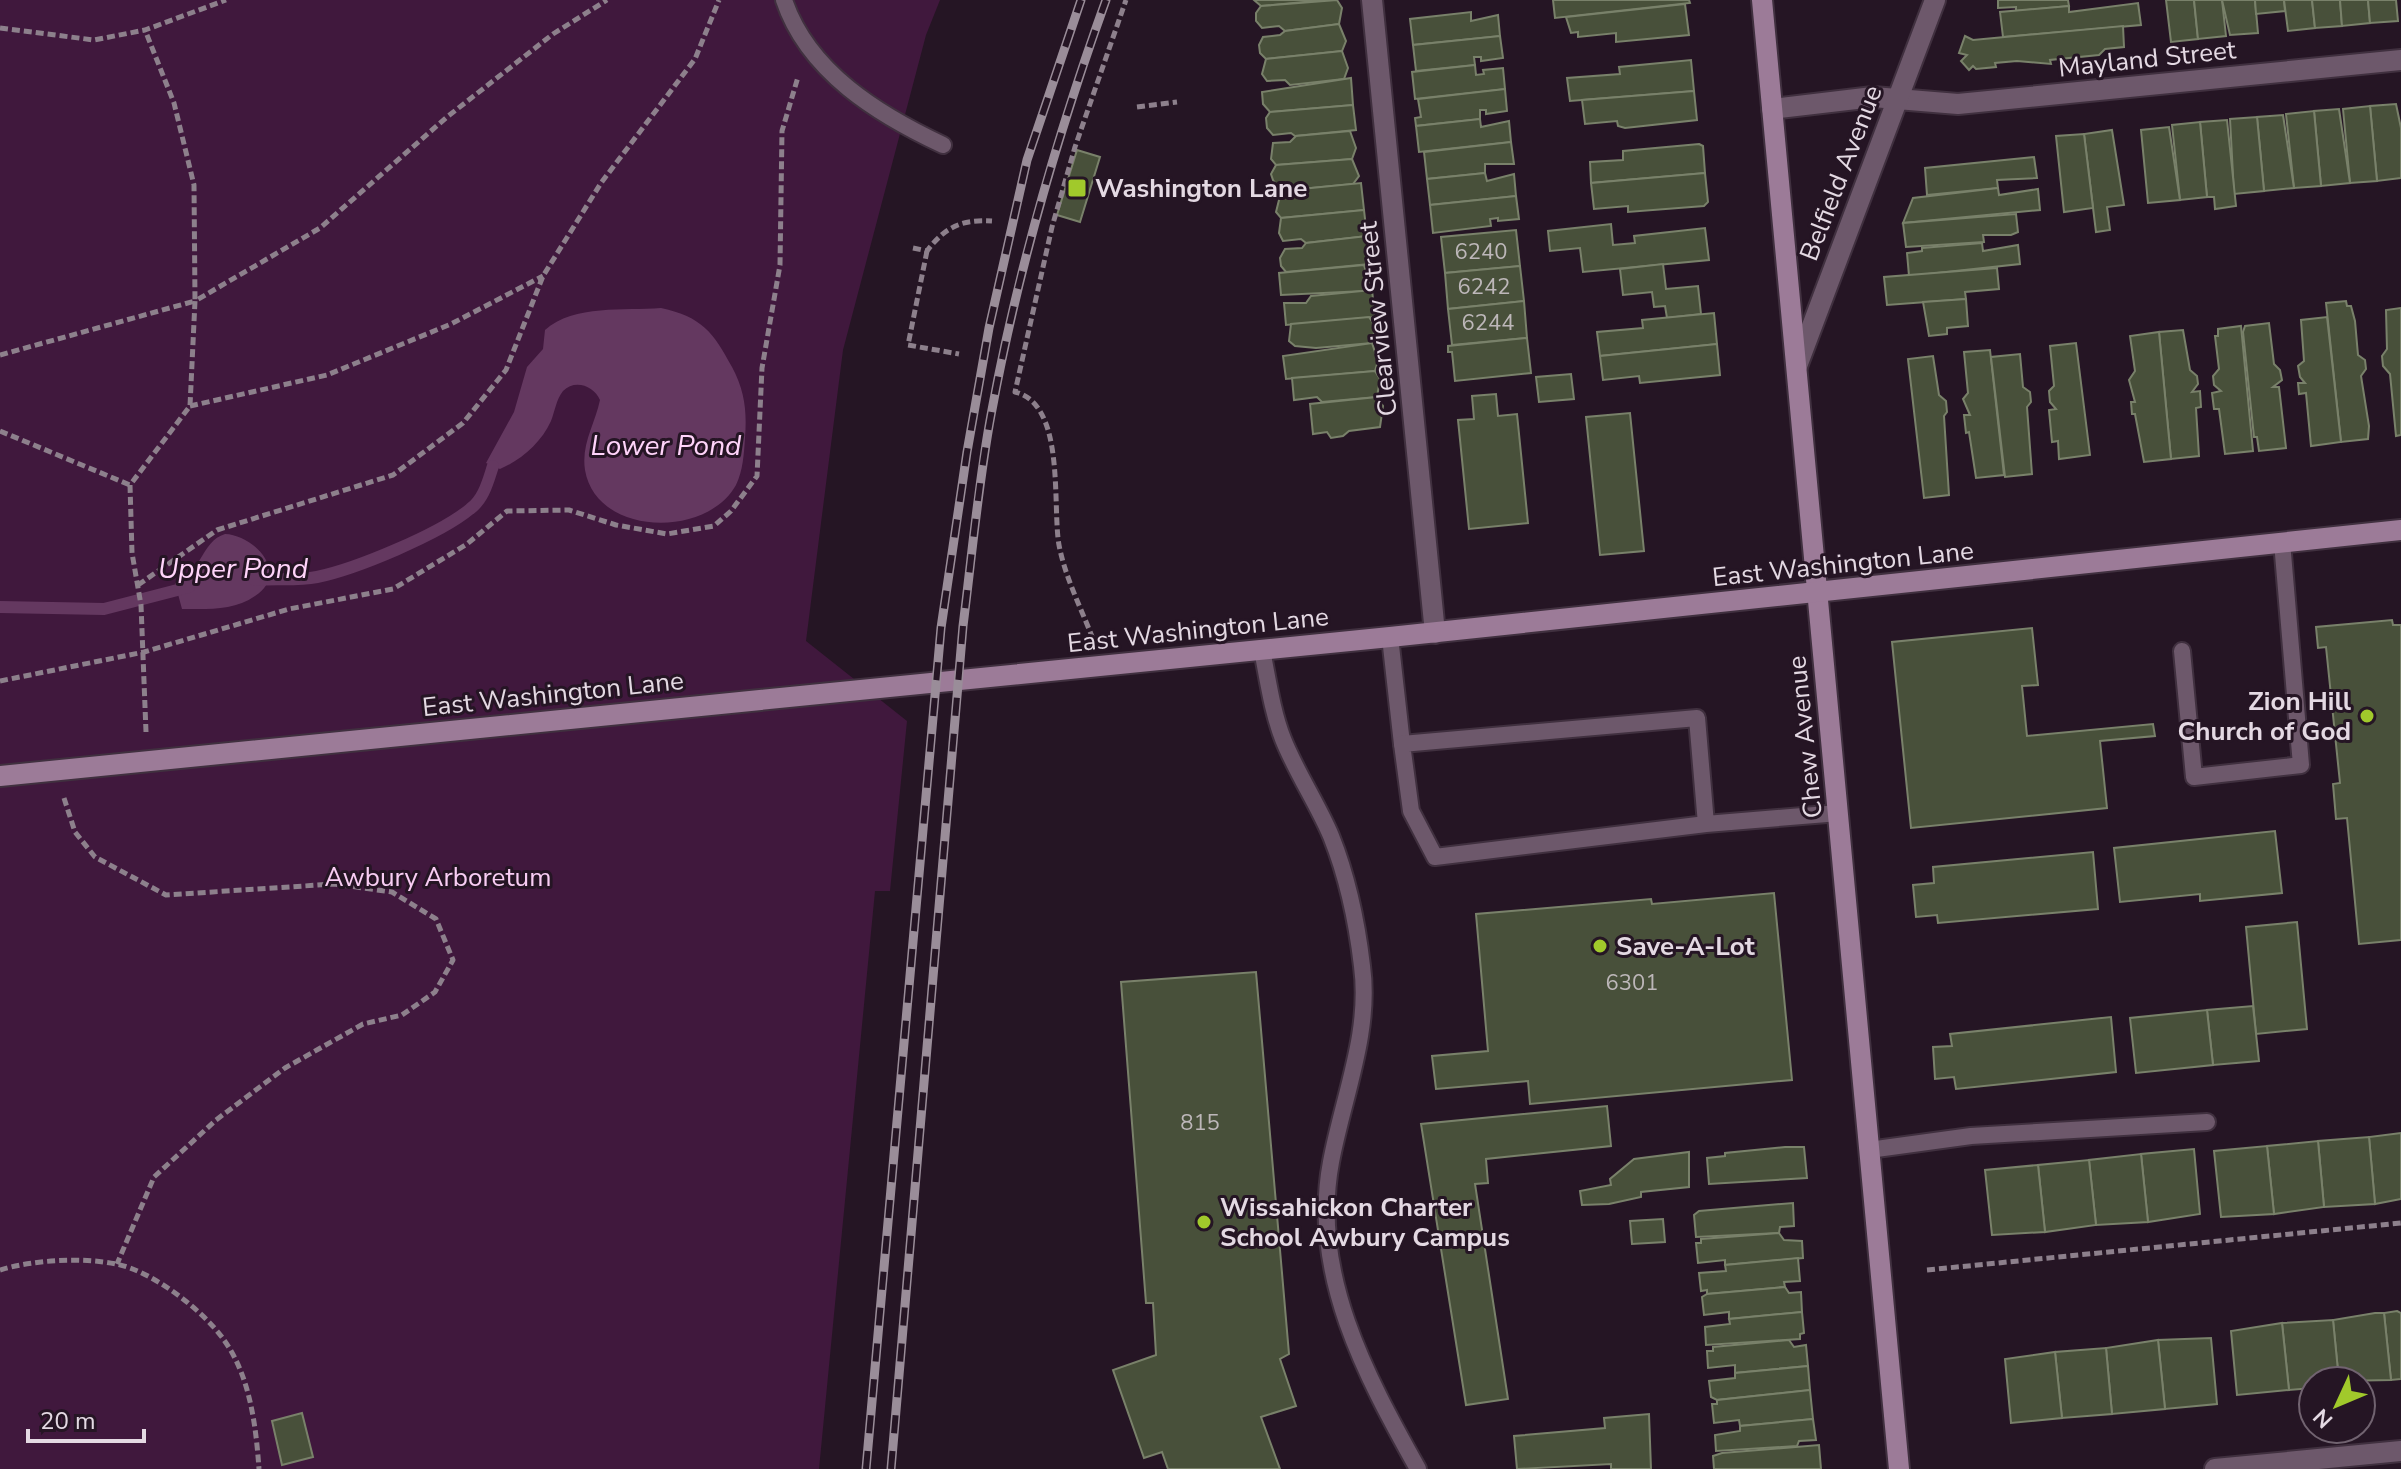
<svg xmlns="http://www.w3.org/2000/svg" width="2401" height="1469" viewBox="0 0 2401 1469" font-family="'Nunito Sans',sans-serif">
  <style>
    .green { fill: #40183d }
    .water { fill: #643860 }
    .lines { fill: none; stroke-linecap: round; stroke-linejoin: round }
    .stream { stroke: #643860; stroke-width: 12 }
    .building { fill: #48503a; stroke: #79816a; stroke-width: 2 }
    .lane-casing { stroke: #40303f; stroke-width: 20 }
    .street-casing { stroke: #40303f; stroke-width: 24 }
    .secondary-casing { stroke: #40303f; stroke-width: 24 }
    .path { stroke: #8d808c; stroke-width: 5; stroke-dasharray: 8 4; stroke-linecap: butt }
    .lane { stroke: #6d586b; stroke-width: 16 }
    .street { stroke: #6d586b; stroke-width: 20 }
    .secondary { stroke: #9c7b98; stroke-width: 20 }
    .rail-casing { stroke: #9a8d99; stroke-width: 9 }
    .rail { stroke: #251524; stroke-width: 6; stroke-dasharray: 18; stroke-linecap: butt }
    .poi-dot { fill: #a1c92b; stroke: #251524; stroke-width: 3 }
    .labels { text-anchor: middle; dominant-baseline: central; stroke-width: 6; stroke-linejoin: round; paint-order: stroke }
    .number-label { font-size: 22px; fill: #bdb7b9 }
    .street-label { font-size: 26px; fill: #e4d9e3; stroke: #251524 }
    .poi-label { font-size: 26px; font-weight: bold; fill: #e4d9e3; stroke: #251524; text-anchor: start }
    .park-label { font-size: 26px; fill: #f8cdf3; stroke: #251524 }
    .water-label { font-size: 28px; font-style: italic; fill: #ffd4fa; stroke: #251524 }
  </style>
  <rect width="100%" height="100%" fill="#251524"/>
  <polygon class="green" points="0,0 940,0 926,35 843,350 806,641 907,721 890,891 875,891 819,1469 0,1469"/>
  <g class="water">
    <path d="M661,308C702,317 713,332 732,367C745,391 747,412 745,438C744,453 743,471 736,485C706,539 596,536 585,470C581,444 595,424 600,400C594,386 575,379 563,391C556,400 555,411 551,421C541,443 521,460 500,469L486,463L514,412L527,367L543,349L545,330C574,304 625,311 661,308Z"/>
    <path d="M225,534C254,535 290,573 255,596C234,611 207,609 182,609L175,583C200,577 201,541 225,534Z"/>
  </g>
  <g class="lines">
    <g class="stream">
      <path d="M255,580C276,578 296,581 317,577C356,569 440,534 470,509C484,499 488,481 493,466"/>
      <polyline points="0,607 104,609 189,587"/>
    </g>
  </g>
  <g class="building">
    <polygon points="1254,0 1326,0 1261,6"/>
    <polygon points="1337,0 1342,8 1339,24 1285,31 1279,26 1262,28 1256,21 1256,13 1261,6"/>
    <polygon points="1553,0 1689,0 1690,3 1555,18"/>
    <polygon points="1998,0 2068,0 2069,6 2016,11 2016,7 1998,8"/>
    <polygon points="2166,0 2194,0 2198,39 2171,42"/>
    <polygon points="2194,0 2222,0 2226,36 2198,39"/>
    <polygon points="2222,0 2255,0 2258,33 2230,35"/>
    <polygon points="2255,0 2284,0 2285,11 2256,14"/>
    <polygon points="2284,0 2312,0 2315,28 2288,31"/>
    <polygon points="2312,0 2340,0 2342,26 2315,28"/>
    <polygon points="2340,0 2368,0 2370,23 2342,26"/>
    <polygon points="2368,0 2396,0 2398,21 2370,23"/>
    <polygon points="2138,3 2141,25 2003,37 2000,12 2069,6 2069,12"/>
    <polygon points="1685,4 1689,35 1616,42 1616,33 1578,37 1578,32 1571,33 1566,17"/>
    <polygon points="1471,12 1471,21 1498,15 1500,36 1413,45 1410,19"/>
    <polygon points="1339,24 1346,41 1342,51 1266,59 1260,53 1259,45 1263,37 1280,35 1285,31"/>
    <polygon points="2123,26 2124,47 2105,49 2099,55 2050,60 2051,64 2017,61 1995,63 1996,67 1976,69 1973,66 1969,70 1961,61 1967,55 1959,53 1965,36 1973,40"/>
    <polygon points="1500,36 1503,58 1481,61 1481,57 1474,57 1475,65 1416,71 1413,45"/>
    <polygon points="1342,51 1348,68 1344,79 1290,85 1285,80 1267,81 1262,74 1266,59"/>
    <polygon points="1691,60 1694,91 1570,101 1567,78 1620,74 1619,67"/>
    <polygon points="1475,65 1476,75 1484,74 1483,70 1503,68 1505,89 1415,99 1412,72"/>
    <polygon points="1351,78 1353,105 1270,112 1263,104 1262,92"/>
    <polygon points="1505,89 1507,111 1486,114 1486,110 1480,110 1480,119 1416,126 1415,118 1421,117 1418,99"/>
    <polygon points="1694,91 1697,120 1625,128 1618,126 1617,121 1585,124 1582,100"/>
    <polygon points="2396,104 2401,128 2401,178 2377,181 2370,106"/>
    <polygon points="1353,105 1356,130 1295,136 1291,133 1273,135 1267,128 1266,118 1270,112"/>
    <polygon points="2370,106 2377,181 2350,183 2343,109"/>
    <polygon points="2339,109 2350,183 2321,186 2314,111"/>
    <polygon points="2314,111 2321,186 2294,188 2286,114"/>
    <polygon points="2283,115 2294,188 2264,191 2257,117"/>
    <polygon points="2257,117 2264,191 2234,194 2230,119"/>
    <polygon points="1480,119 1481,127 1509,121 1511,142 1419,152 1416,126"/>
    <polygon points="2227,120 2236,206 2215,209 2214,197 2207,197 2200,122"/>
    <polygon points="2200,122 2207,197 2180,200 2172,125"/>
    <polygon points="2169,127 2180,200 2148,203 2141,130"/>
    <polygon points="2112,130 2124,205 2107,207 2110,230 2096,232 2084,134"/>
    <polygon points="1350,131 1356,148 1352,159 1276,165 1271,159 1273,143 1290,142 1296,136"/>
    <polygon points="2084,134 2093,208 2064,212 2056,136"/>
    <polygon points="1511,142 1514,164 1485,164 1485,173 1427,179 1424,152"/>
    <polygon points="1699,144 1703,146 1705,173 1591,183 1590,162 1623,160 1623,151"/>
    <polygon points="1077,150 1100,157 1080,222 1057,215"/>
    <polygon points="2034,157 2037,178 1997,180 1998,188 1927,195 1925,168"/>
    <polygon points="1352,159 1359,176 1353,184 1301,189 1296,186 1278,187 1273,180 1271,174 1276,165"/>
    <polygon points="1485,173 1487,181 1514,174 1516,196 1430,205 1427,179"/>
    <polygon points="1705,173 1708,202 1704,206 1628,212 1628,206 1594,209 1591,183"/>
    <polygon points="1361,183 1364,210 1281,218 1276,212 1280,196 1295,195 1301,189"/>
    <polygon points="1998,188 1999,195 2038,189 2040,210 1903,223 1913,198"/>
    <polygon points="1516,196 1519,219 1498,221 1498,218 1490,219 1491,226 1433,233 1430,205"/>
    <polygon points="1364,210 1367,236 1306,243 1301,239 1283,241 1279,233 1281,218"/>
    <polygon points="2016,214 2018,232 2011,235 1983,235 1984,242 1906,247 1903,223"/>
    <polygon points="1611,224 1613,245 1635,243 1634,236 1705,228 1709,260 1583,272 1580,248 1550,251 1548,231"/>
    <polygon points="1516,230 1520,266 1445,273 1441,237"/>
    <polygon points="1367,236 1370,264 1286,272 1281,266 1280,258 1285,249 1302,248 1306,243"/>
    <polygon points="1982,243 1983,251 2018,245 2020,264 1909,276 1907,253 1922,251 1922,248"/>
    <polygon points="1663,264 1666,289 1698,286 1701,314 1667,318 1665,306 1654,307 1652,292 1623,295 1620,269"/>
    <polygon points="1364,265 1369,282 1365,291 1281,295 1279,273"/>
    <polygon points="1520,266 1524,301 1448,309 1445,273"/>
    <polygon points="1997,268 1999,289 1965,292 1966,299 1887,305 1884,277"/>
    <polygon points="1372,290 1375,317 1286,325 1284,303 1306,303 1311,296"/>
    <polygon points="1966,299 1968,326 1947,328 1947,334 1929,336 1923,302"/>
    <polygon points="1524,301 1527,338 1452,345 1448,309"/>
    <polygon points="2346,301 2347,306 2351,306 2355,321 2358,355 2365,360 2366,369 2361,376 2369,426 2368,439 2341,442 2326,303"/>
    <polygon points="2401,308 2401,435 2396,436 2390,374 2383,366 2382,356 2387,349 2386,310"/>
    <polygon points="1714,313 1717,344 1600,356 1597,332 1643,328 1642,320"/>
    <polygon points="1369,317 1375,326 1372,343 1316,348 1295,346 1289,341 1291,324"/>
    <polygon points="2327,317 2341,442 2311,446 2306,393 2299,394 2298,383 2305,383 2300,377 2298,366 2304,361 2301,320"/>
    <polygon points="2269,323 2274,364 2280,370 2282,380 2273,387 2279,387 2286,448 2259,451 2257,437 2254,437 2243,332 2245,326"/>
    <polygon points="2241,326 2253,451 2225,454 2219,409 2214,409 2212,393 2221,391 2214,385 2213,376 2219,369 2215,336 2218,336 2218,329"/>
    <polygon points="2183,330 2190,370 2197,376 2198,384 2192,392 2200,391 2201,407 2196,408 2199,456 2171,459 2159,332"/>
    <polygon points="2159,332 2171,459 2144,462 2135,414 2132,414 2131,402 2135,402 2129,380 2135,371 2130,336"/>
    <polygon points="1527,338 1531,373 1455,381 1452,352 1448,352 1448,346"/>
    <polygon points="1372,343 1378,361 1375,371 1286,379 1283,356"/>
    <polygon points="2076,343 2090,455 2059,459 2058,441 2052,442 2049,410 2056,409 2050,402 2049,391 2054,386 2050,346"/>
    <polygon points="1717,344 1720,375 1640,383 1639,376 1603,380 1600,356"/>
    <polygon points="1990,350 2004,475 1976,478 1969,432 1966,433 1964,415 1970,415 1963,399 1968,393 1964,352"/>
    <polygon points="2020,354 2023,387 2030,392 2031,402 2027,407 2032,474 2005,477 1991,357"/>
    <polygon points="1933,356 1939,395 1946,401 1947,412 1944,416 1949,495 1924,498 1908,359"/>
    <polygon points="1375,371 1380,379 1377,397 1322,402 1317,397 1294,400 1292,378"/>
    <polygon points="1571,374 1574,399 1539,402 1536,377"/>
    <polygon points="1496,394 1498,416 1517,414 1528,523 1469,529 1458,420 1474,419 1472,396"/>
    <polygon points="1377,397 1383,406 1380,427 1349,431 1343,436 1331,438 1327,432 1313,434 1310,404"/>
    <polygon points="1630,413 1644,551 1600,555 1586,417"/>
    <polygon points="2392,620 2393,625 2401,625 2401,940 2359,944 2347,818 2336,819 2333,784 2340,783 2326,647 2318,648 2316,627"/>
    <polygon points="2032,628 2038,685 2022,686 2027,736 2153,724 2155,736 2100,741 2107,808 1911,828 1892,642"/>
    <polygon points="2275,831 2282,893 2200,901 2200,894 2120,902 2114,848"/>
    <polygon points="2093,852 2098,909 1938,923 1937,915 1916,917 1913,885 1934,883 1933,867"/>
    <polygon points="1774,893 1792,1080 1530,1104 1528,1081 1436,1089 1432,1056 1488,1051 1476,914 1651,899 1652,904"/>
    <polygon points="2297,922 2307,1029 2256,1034 2246,927"/>
    <polygon points="1256,972 1289,1354 1280,1359 1296,1406 1261,1417 1280,1469 1168,1469 1162,1452 1144,1458 1113,1370 1156,1355 1153,1303 1146,1303 1121,982"/>
    <polygon points="2253,1006 2259,1061 2213,1065 2207,1010"/>
    <polygon points="2207,1010 2213,1065 2136,1073 2130,1018"/>
    <polygon points="2111,1017 2116,1072 1956,1089 1954,1077 1935,1079 1933,1047 1952,1046 1950,1034"/>
    <polygon points="1607,1106 1611,1146 1486,1159 1488,1183 1475,1184 1508,1399 1466,1405 1421,1124"/>
    <polygon points="2401,1133 2401,1199 2375,1204 2369,1137"/>
    <polygon points="2369,1137 2375,1204 2324,1207 2318,1141"/>
    <polygon points="2318,1141 2324,1207 2274,1214 2267,1146"/>
    <polygon points="2267,1146 2274,1214 2221,1217 2214,1151"/>
    <polygon points="1785,1147 1804,1147 1807,1178 1709,1184 1707,1158 1725,1156 1725,1153"/>
    <polygon points="2194,1149 2200,1214 2148,1222 2141,1154"/>
    <polygon points="1689,1152 1689,1187 1641,1192 1641,1197 1609,1204 1582,1205 1580,1191 1611,1185 1610,1179 1634,1159"/>
    <polygon points="2141,1154 2148,1222 2096,1225 2089,1160"/>
    <polygon points="2089,1160 2096,1225 2045,1232 2038,1165"/>
    <polygon points="2038,1165 2045,1232 1992,1235 1985,1170"/>
    <polygon points="1793,1203 1794,1226 1780,1227 1779,1233 1696,1237 1694,1215 1699,1211"/>
    <polygon points="1663,1219 1665,1242 1632,1244 1630,1221"/>
    <polygon points="1779,1233 1784,1240 1802,1241 1803,1258 1725,1265 1725,1260 1698,1263 1696,1243 1701,1243 1701,1239"/>
    <polygon points="1798,1258 1800,1281 1784,1282 1785,1287 1707,1294 1707,1290 1701,1291 1699,1273 1726,1271 1725,1265"/>
    <polygon points="1785,1287 1789,1293 1801,1292 1802,1312 1729,1319 1729,1312 1704,1315 1702,1297 1707,1294"/>
    <polygon points="2397,1311 2401,1313 2401,1379 2391,1380 2384,1313"/>
    <polygon points="1802,1312 1804,1333 1800,1334 1800,1339 1706,1345 1705,1327 1730,1324 1729,1319"/>
    <polygon points="2375,1313 2384,1313 2391,1380 2339,1381 2333,1320"/>
    <polygon points="2333,1320 2339,1381 2313,1381 2313,1388 2289,1390 2282,1323"/>
    <polygon points="2282,1323 2289,1390 2237,1395 2231,1331"/>
    <polygon points="2211,1338 2217,1404 2165,1409 2158,1340"/>
    <polygon points="1789,1340 1794,1347 1806,1345 1808,1366 1735,1373 1735,1365 1708,1368 1707,1351 1713,1351 1713,1347"/>
    <polygon points="2158,1340 2165,1409 2112,1414 2106,1348"/>
    <polygon points="2106,1348 2112,1414 2062,1418 2055,1352"/>
    <polygon points="2055,1352 2062,1418 2011,1423 2005,1359"/>
    <polygon points="1808,1366 1810,1390 1717,1400 1711,1397 1709,1381 1735,1378 1735,1373"/>
    <polygon points="1810,1390 1813,1419 1740,1426 1739,1420 1714,1423 1712,1404 1717,1404 1717,1400"/>
    <polygon points="302,1413 313,1457 282,1465 272,1421"/>
    <polygon points="1649,1414 1651,1469 1611,1469 1611,1464 1517,1469 1514,1436 1605,1428 1604,1418"/>
    <polygon points="1813,1419 1816,1440 1799,1441 1797,1446 1716,1451 1715,1435 1740,1431 1740,1426"/>
    <polygon points="1819,1445 1821,1469 1714,1469 1713,1456 1722,1453"/>
  </g>
  <g class="lines">
    <defs>
      <g id="lane">
        <path d="M784,0C808,72 879,115 943,145"/>
        <polyline points="1390,637 1402,744"/>
        <path d="M1262,650C1268,680 1272,711 1283,739C1296,772 1317,803 1331,836C1347,876 1357,923 1362,966C1371,1033 1343,1097 1331,1162C1310,1273 1366,1376 1418,1469"/>
        <polyline points="2182,651 2194,777 2301,765 2282,542"/>
        <polyline points="1706,824 1697,718 1402,744 1411,811 1435,857 1706,824 1839,813"/>
        <polyline points="1869,1150 1971,1136 2207,1122"/>
      </g>
      <g id="street">
        <polyline points="1372,0 1435,633"/>
        <polyline points="1772,109 1873,97 1958,104 2401,60"/>
        <polyline points="1797,366 1935,0"/>
        <polyline points="2215,1469 2401,1451"/>
      </g>
      <g id="secondary">
        <polyline points="1762,0 1899,1469"/>
        <polyline points="0,776 1390,637 2401,530"/>
      </g>
    </defs>
    <use href="#lane" class="lane-casing"/>
    <use href="#street" class="street-casing"/>
    <use href="#secondary" class="secondary-casing"/>
    <g class="path">
      <polyline points="0,28 94,40 145,30 226,0"/>
      <polyline points="1137,107 1177,102"/>
      <path d="M913,248L927,251C945,227 962,219 992,221"/>
      <polyline points="927,251 908,345 959,354"/>
      <polyline points="0,355 195,301 194,185 174,103 145,30"/>
      <polyline points="190,406 327,375 451,324 543,276"/>
      <polyline points="0,431 130,485"/>
      <polyline points="138,585 217,530 393,475 463,423 506,370 543,276 601,183 695,59 719,0"/>
      <path d="M1093,639C1081,608 1065,577 1059,545C1052,506 1066,404 1015,392L1052,227L1075,147L1126,0"/>
      <polyline points="0,681 144,652 289,609 393,589 467,544 507,511 569,510 616,525 667,534 714,526 731,511 757,476 762,368 780,265 782,131 798,77"/>
      <polyline points="146,732 141,605 132,553 130,485 190,406 195,301 320,228 447,117 553,34 607,0"/>
      <polyline points="64,798 75,832 95,857 166,895 334,884 392,892 436,919 453,960 435,992 402,1015 363,1024 285,1068 216,1120 154,1177 117,1264"/>
      <path d="M0,1270C33,1260 82,1257 116,1264C152,1271 203,1310 224,1340C250,1376 256,1426 259,1469"/>
      <polyline points="1927,1270 2401,1223"/>
    </g>
    <use href="#lane" class="lane"/>
    <use href="#street" class="street"/>
    <use href="#secondary" class="secondary"/>
    <defs>
      <g id="rail">
        <polyline points="866,1469 941,628 967,452 989,328 1027,160 1081,0"/>
        <path d="M891,1469L963,626C972,555 978,485 991,415C1017,273 1057,136 1106,0"/>
      </g>
    </defs>
    <use href="#rail" class="rail-casing"/>
    <use href="#rail" class="rail"/>
  </g>
  <g class="poi-dot">
    <rect x="1067" y="178" width="20" height="20" rx="4"/>
    <circle cx="2367" cy="716" r="8"/>
    <circle cx="1600" cy="946" r="8"/>
    <circle cx="1204" cy="1222" r="8"/>
  </g>
  <g class="labels">
    <g class="number-label">
      <text x="1481" y="252">6240</text>
      <text x="1484" y="287">6242</text>
      <text x="1488" y="323">6244</text>
      <text x="1632" y="983">6301</text>
      <text x="1200" y="1123">815</text>
    </g>
    <g class="street-label">
      <text transform="translate(2147 59) rotate(-6)">Mayland Street</text>
      <text transform="translate(1841 173) rotate(-69)">Belfield Avenue</text>
      <text transform="translate(1378 319) rotate(-96)">Clearview Street</text>
      <text transform="translate(1843 564) rotate(-6)">East Washington Lane</text>
      <text transform="translate(1198 630) rotate(-6)">East Washington Lane</text>
      <text transform="translate(553 694) rotate(-6)">East Washington Lane</text>
      <text transform="translate(1805 737) rotate(-96)">Chew Avenue</text>
    </g>
    <g class="poi-label">
      <text x="1095" y="188">Washington Lane</text>
      <text x="2351" y="701" text-anchor="end">Zion Hill<tspan x="2351" dy="30">Church of God</tspan></text>
      <text x="1616" y="946">Save-A-Lot</text>
      <text x="1220" y="1207">Wissahickon Charter<tspan x="1220" dy="30">School Awbury Campus</tspan></text>
    </g>
    <g class="park-label">
      <text x="438" y="877">Awbury Arboretum</text>
    </g>
    <g class="water-label">
      <text x="666" y="446">Lower Pond</text>
      <text x="233" y="569">Upper Pond</text>
    </g>
  </g>
  <g transform="translate(2337 1405) rotate(226)"><circle r="38" fill="#251524" stroke="#716370" stroke-width="2"/>
  <path d="M0-6L14 30L0 20L-14 30Z" fill="#a1c92b"/>
  <text y="-12" font-size="22" font-weight="bold" text-anchor="middle" fill="#e4d9e3">N</text>
  </g>
  <path d="M28 1429v12h116v-12" fill="none" stroke="#e4d9e3" stroke-width="4"/>
  <text x="40" y="1429" font-size="24" fill="#e4d9e3" stroke="#251524" stroke-width="6" paint-order="stroke">20 m</text>
</svg>
